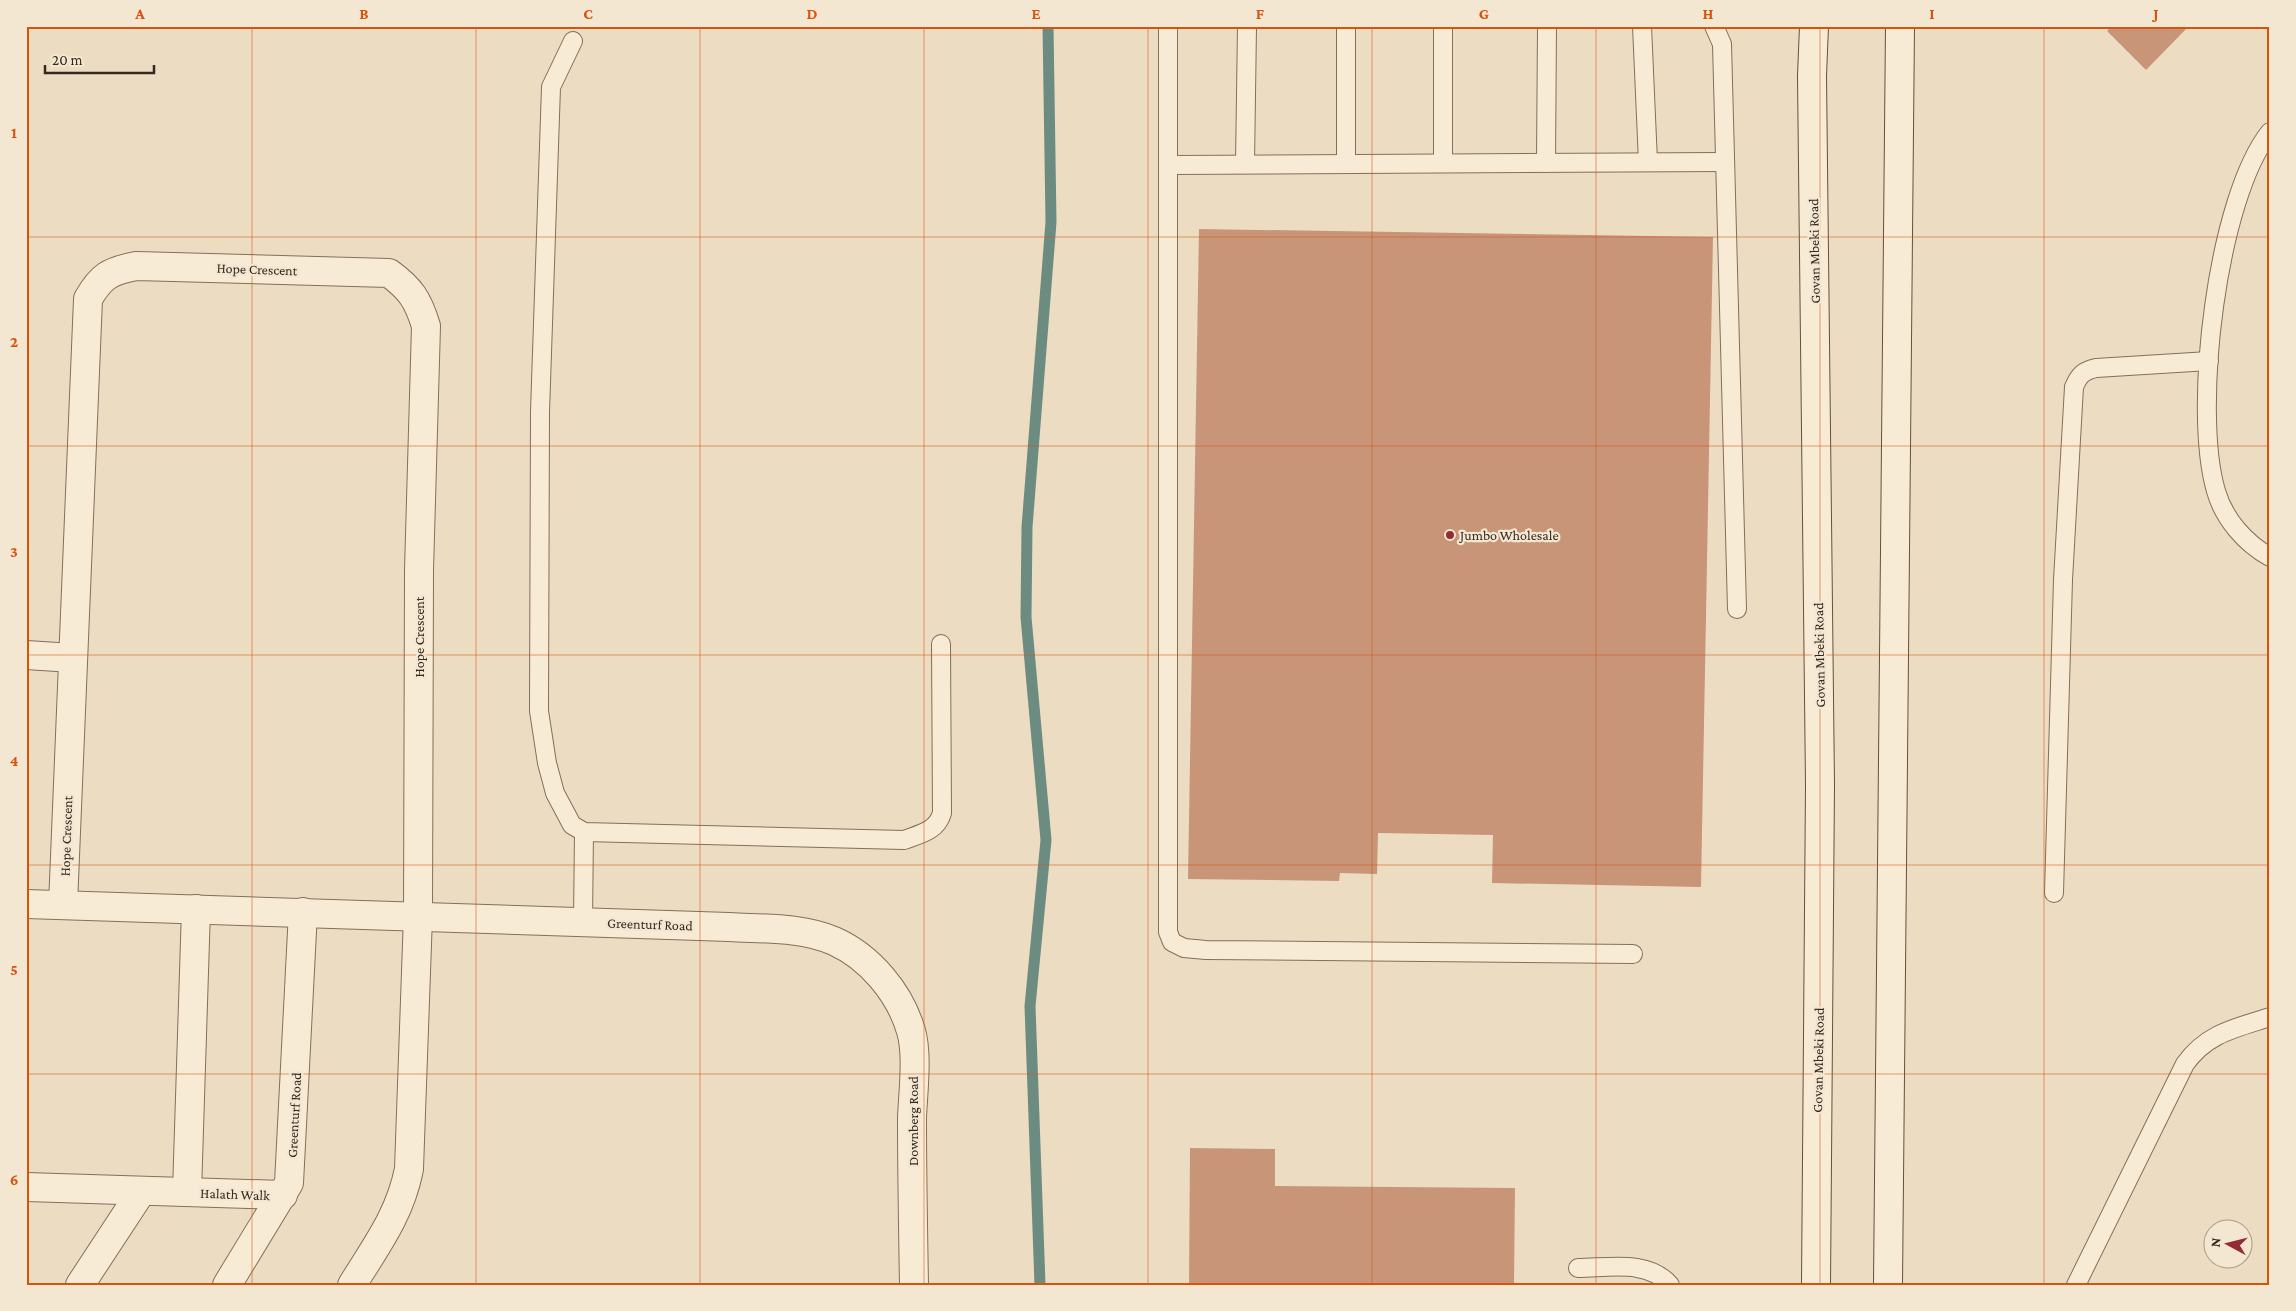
<svg xmlns="http://www.w3.org/2000/svg" width="2296" height="1311" viewBox="0 0 2296 1311" font-family="'Crimson Pro',serif">
  <style>
    .lines { fill: none; stroke-linecap: round; stroke-linejoin: round }
    .stream { stroke: #6c8c82; stroke-width: 11 }
    .building { fill: #c89579 }
    .lane-casing { stroke: #856e5a; stroke-width: 20 }
    .street-casing { stroke: #856e5a; stroke-width: 30 }
    .secondary-casing { stroke: #674f3d; stroke-width: 30 }
    .lane { stroke: #f7ebd5; stroke-width: 18 }
    .street { stroke: #f7ebd5; stroke-width: 28 }
    .secondary { stroke: #f7ebd5; stroke-width: 28 }
    .grid { fill: none; stroke: #d6540e; stroke-width: 1; stroke-opacity: 0.55 }
    .poi-dot { fill: #912d34; stroke: #f4e7d1; stroke-width: 2 }
    .labels { text-anchor: middle; dominant-baseline: central; stroke-width: 4.5; stroke-linejoin: round; paint-order: stroke }
    .street-label { font-size: 14px; fill: #35281e; stroke: #f4e7d1 }
    .poi-label { font-size: 14px; fill: #35281e; stroke: #f4e7d1; text-anchor: start }
    .neatline { fill: none; stroke: #d6540e; stroke-width: 2 }
    .grid-label { font-size: 16px; text-anchor: middle; font-weight: bold; fill: #d6540e }
  </style>
  <rect width="100%" height="100%" fill="#ecddc2"/>
  <g class="lines">
    <polyline class="stream" points="1040,1285 1030,1006 1046,840 1026,617 1027,527 1051,222 1048,26"/>
  </g>
  <g class="building">
    <polygon points="2112,26 2189,26 2146,70 2107,31"/>
    <polygon points="1199,229 1713,237 1701,887 1492,883 1493,835 1378,833 1377,874 1340,873 1339,881 1188,879"/>
    <polygon points="1190,1148 1275,1149 1275,1186 1515,1188 1514,1285 1189,1285"/>
  </g>
  <g class="lines">
    <defs>
      <g id="lane">
        <polyline points="1168,26 1168,932 1172,942 1184,948 1206,950 1633,954"/>
        <polyline points="1346,26 1346,164"/>
        <polyline points="1443,26 1443,163"/>
        <polyline points="1642,26 1648,162"/>
        <polyline points="1714,26 1722,44 1737,609"/>
        <path d="M573,41L551,87L540,412L539,711L547,763L555,793L572,825L584,832L904,840C920,834 937,831 942,813L941,644"/>
        <path d="M2270,132C2217,198 2192,410 2216,491C2224,519 2245,543 2270,557"/>
        <polyline points="1546,163 1547,26"/>
        <polyline points="1245,164 1247,26"/>
        <polyline points="1170,165 1724,162"/>
        <path d="M2054,893L2063,580L2074,387C2079,375 2083,371 2096,368L2209,361"/>
        <polyline points="583,921 584,832"/>
        <path d="M1578,1268C1608,1268 1648,1259 1670,1285"/>
        <path d="M2076,1285L2185,1064C2207,1033 2236,1028 2270,1017"/>
      </g>
      <g id="street">
        <polyline points="26,655 73,658"/>
        <path d="M26,904L729,927C764,929 802,927 834,941C870,957 900,993 911,1031C918,1055 913,1092 912,1118C912,1173 913,1229 914,1285"/>
        <path d="M63,905L88,299C101,276 110,271 136,266L389,273C411,289 418,300 426,326L419,570L418,916L409,1169C400,1215 376,1246 352,1285"/>
        <polyline points="26,1187 283,1195"/>
        <polyline points="187,1192 196,909"/>
        <polyline points="80,1285 141,1192"/>
        <polyline points="227,1285 289,1183 303,912"/>
      </g>
      <g id="secondary">
        <polyline points="1814,26 1812,76 1820,785 1816,1285"/>
        <polyline points="1888,1285 1900,26"/>
      </g>
    </defs>
    <use href="#lane" class="lane-casing"/>
    <use href="#street" class="street-casing"/>
    <use href="#secondary" class="secondary-casing"/>
    <use href="#lane" class="lane"/>
    <use href="#street" class="street"/>
    <use href="#secondary" class="secondary"/>
  </g>
  <path class="grid" d="M252,26V1285M476,26V1285M700,26V1285M924,26V1285M1148,26V1285M1372,26V1285M1596,26V1285M1820,26V1285M2044,26V1285M26,237H2270M26,446H2270M26,655H2270M26,865H2270M26,1074H2270"/>
  <circle class="poi-dot" cx="1450" cy="535" r="5"/>
  <g class="labels">
    <g class="street-label">
      <text transform="translate(1814 251) rotate(-91)">Govan Mbeki Road</text>
      <text transform="translate(257 269) rotate(2)">Hope Crescent</text>
      <text transform="translate(419 637) rotate(-90)">Hope Crescent</text>
      <text transform="translate(1819 655) rotate(-91)">Govan Mbeki Road</text>
      <text transform="translate(66 836) rotate(-88)">Hope Crescent</text>
      <text transform="translate(650 924) rotate(2)">Greenturf Road</text>
      <text transform="translate(1818 1060) rotate(-89)">Govan Mbeki Road</text>
      <text transform="translate(294 1115) rotate(-87)">Greenturf Road</text>
      <text transform="translate(913 1121) rotate(-90)">Downberg Road</text>
      <text transform="translate(235 1194) rotate(2)">Halath Walk</text>
    </g>
    <g class="poi-label">
      <text x="1460" y="535">Jumbo Wholesale</text>
    </g>
  </g>
  <rect width="2296" height="1311" fill="none" stroke="#f4e7d1" stroke-width="55"/>
  <g transform="translate(2228 1244) rotate(277)"><circle r="24" fill="#f4e7d1" stroke="#a89b89"/>
  <path d="M0-4L9 19L0 12L-9 19Z" fill="#912d34"/>
  <text y="-8" font-size="14" font-weight="bold" text-anchor="middle" fill="#35281e">N</text>
  </g>
  <path d="M45 65v8h109v-8" fill="none" stroke="#35281e" stroke-width="2.5"/>
  <text x="52" y="65" font-size="15" fill="#35281e" stroke="#f4e7d1" stroke-width="4" paint-order="stroke">20 m</text>
  <rect x="28" y="28" width="2240" height="1256" class="neatline"/>
  <g class="grid-label">
    <text x="140" y="19">A</text>
    <text x="364" y="19">B</text>
    <text x="588" y="19">C</text>
    <text x="812" y="19">D</text>
    <text x="1036" y="19">E</text>
    <text x="1260" y="19">F</text>
    <text x="1484" y="19">G</text>
    <text x="1708" y="19">H</text>
    <text x="1932" y="19">I</text>
    <text x="2156" y="19">J</text>
    <text x="14" y="138">1</text>
    <text x="14" y="347">2</text>
    <text x="14" y="557">3</text>
    <text x="14" y="766">4</text>
    <text x="14" y="975">5</text>
    <text x="14" y="1185">6</text>
  </g>
</svg>
